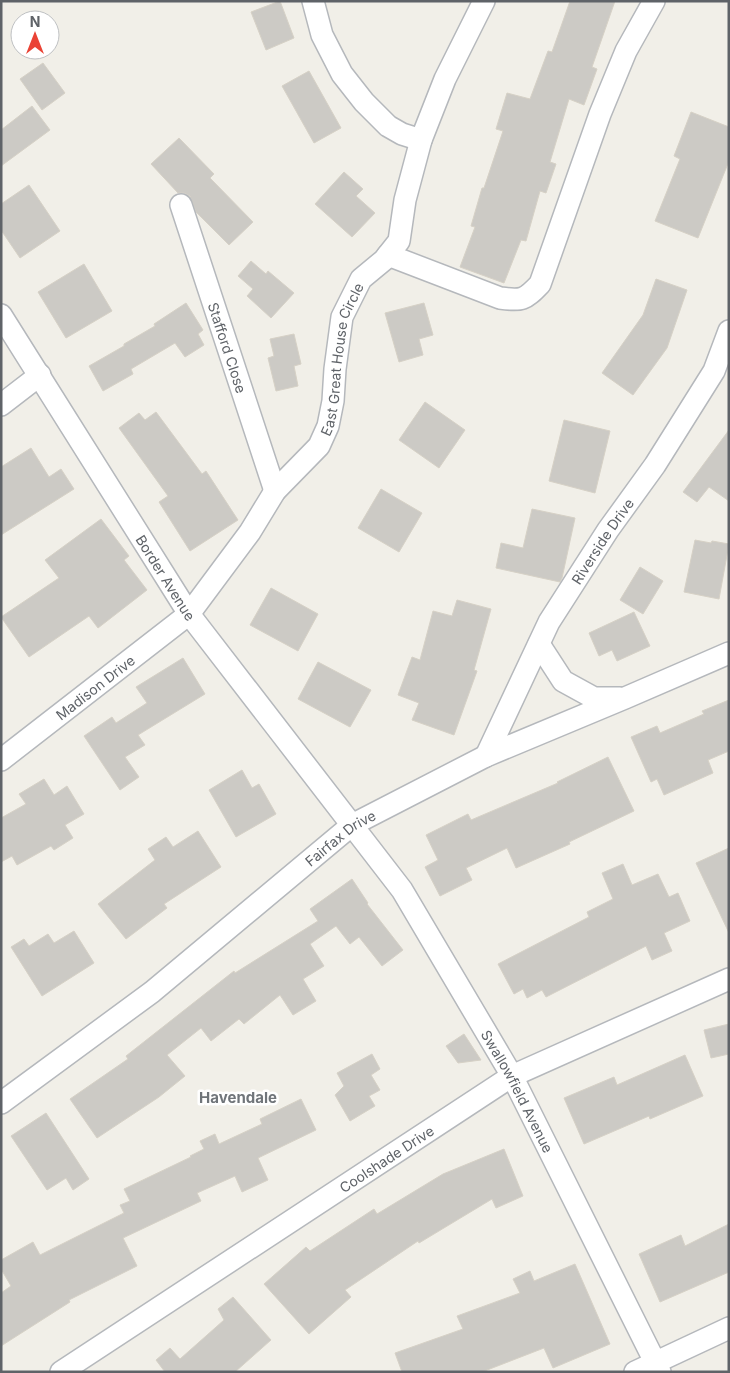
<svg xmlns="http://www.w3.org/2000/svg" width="730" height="1373" viewBox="0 0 730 1373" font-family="Inter,sans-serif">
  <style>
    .building { fill: #cccac5; stroke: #d6d1c6 }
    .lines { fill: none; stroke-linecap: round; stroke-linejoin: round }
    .minor-casing { stroke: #b5b8bc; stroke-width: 24 }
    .minor { stroke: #fff; stroke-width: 21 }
    .labels { text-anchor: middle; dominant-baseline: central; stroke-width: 5; stroke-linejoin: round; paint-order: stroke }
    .street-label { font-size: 14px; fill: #5f6368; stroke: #fff }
    .neighbourhood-label { font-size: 15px; font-weight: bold; fill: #70757a; stroke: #fff }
  </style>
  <rect width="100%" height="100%" fill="#f1efe8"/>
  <g class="building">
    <polygon points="280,1 294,38 266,50 251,12"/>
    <polygon points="570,1 615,1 592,67 597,69 584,105 569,99 550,162 556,164 546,193 540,191 526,241 521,240 504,283 460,267 475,227 471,226 482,188 484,188 503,131 496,129 507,93 530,99 548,51 552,52"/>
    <polygon points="43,63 65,93 42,110 20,79"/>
    <polygon points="309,71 341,128 314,143 282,86"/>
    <polygon points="32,106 50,130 1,166 1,130"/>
    <polygon points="691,112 729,127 729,161 698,238 655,221 680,159 674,156"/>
    <polygon points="179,138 214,174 210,178 253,222 229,245 196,212 190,196 184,193 178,193 151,164"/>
    <polygon points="344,172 363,189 356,196 375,213 352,237 315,204"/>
    <polygon points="29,185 60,231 20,258 1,230 1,204"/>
    <polygon points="251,261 266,274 268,271 294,293 271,318 247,296 253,289 238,276"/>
    <polygon points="84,264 112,311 66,338 38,292"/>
    <polygon points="656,279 687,290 667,348 633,395 602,373 643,315"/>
    <polygon points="186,303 203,330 198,334 204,345 185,357 175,343 131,369 133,374 103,391 89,366 124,346 124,344 155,326 154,324"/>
    <polygon points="424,303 433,335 419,339 423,355 399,362 385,313"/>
    <polygon points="294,334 301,364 294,366 298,386 276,391 268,358 274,356 270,339"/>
    <polygon points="425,402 465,430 439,468 399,440"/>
    <polygon points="156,412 202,474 206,471 238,520 190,551 159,502 168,496 119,428 139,413 145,420"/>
    <polygon points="564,420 610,431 595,493 549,481"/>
    <polygon points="729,430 729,501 709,487 697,502 683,492"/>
    <polygon points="31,448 49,477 61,469 74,489 1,535 1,467"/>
    <polygon points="381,489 422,513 399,552 358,528"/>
    <polygon points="532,509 575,518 562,578 560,582 496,568 501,543 523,548"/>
    <polygon points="101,519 129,556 124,560 147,590 98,628 89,616 29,657 1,617 59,578 45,560"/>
    <polygon points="695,540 711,543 712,541 729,544 719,599 684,592"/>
    <polygon points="640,567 663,581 643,614 620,600"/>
    <polygon points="271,588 318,614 298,651 250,625"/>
    <polygon points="457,600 491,609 474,670 477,671 454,735 412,720 419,703 398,695 412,657 420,660 433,611 452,616"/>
    <polygon points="634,612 650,646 617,661 612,650 599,656 589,633"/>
    <polygon points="183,658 205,694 138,735 145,745 125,757 139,777 120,790 84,736 112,717 116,723 147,703 136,687"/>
    <polygon points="318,662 371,690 350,727 298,699"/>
    <polygon points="729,700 729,751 708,760 713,773 664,795 657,779 651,782 631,737 657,726 660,733 704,714 702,711"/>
    <polygon points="608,757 634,811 569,842 570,844 516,868 507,848 466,868 472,880 440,896 425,867 438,860 426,835 468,814 471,820 558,783 557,782"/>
    <polygon points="242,770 252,788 259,784 276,814 236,837 209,790"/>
    <polygon points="44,779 54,795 67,786 84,814 65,825 73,838 54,850 51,846 17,865 12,856 1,862 1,818 26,804 19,794"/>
    <polygon points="198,831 221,867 164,904 167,908 126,939 98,904 155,860 148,849 166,837 173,847"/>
    <polygon points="729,848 729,933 696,863"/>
    <polygon points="623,864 632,885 658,874 669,897 678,893 690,921 664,933 672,951 652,960 646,946 546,997 542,990 527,998 523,989 514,994 498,964 589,917 587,912 613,899 602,873"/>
    <polygon points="352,879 368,903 367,904 403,950 382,966 359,937 350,944 336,926 310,944 324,966 303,979 316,1001 293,1015 280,995 244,1024 239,1019 211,1041 201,1028 167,1055 185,1076 159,1097 97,1138 70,1099 128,1059 126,1056 234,971 235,973 318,921 310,909"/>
    <polygon points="74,931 94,963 42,996 11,947 24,939 29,946 48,934 54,943"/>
    <polygon points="729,1024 729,1054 711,1058 704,1030"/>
    <polygon points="464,1034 481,1060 458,1063 446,1046"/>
    <polygon points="372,1054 380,1069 371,1075 380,1090 369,1096 375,1106 350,1121 335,1095 344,1086 337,1073"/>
    <polygon points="685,1055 703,1096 650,1119 649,1116 584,1144 564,1098 614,1077 617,1085"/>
    <polygon points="301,1099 316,1130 258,1158 268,1180 242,1192 235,1176 197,1193 201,1201 123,1238 137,1266 69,1300 70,1302 1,1346 1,1293 11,1286 1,1269 1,1260 33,1242 40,1255 124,1213 120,1205 130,1201 124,1189 191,1157 190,1156 204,1149 200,1141 215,1134 219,1144 262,1124 260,1119"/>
    <polygon points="46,1113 89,1179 73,1190 66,1178 47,1190 11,1136"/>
    <polygon points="504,1149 523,1196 496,1208 492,1199 419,1243 418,1241 345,1290 351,1297 309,1334 264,1284 306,1247 310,1251 374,1209 377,1214 443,1174"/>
    <polygon points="729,1224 729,1272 660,1302 639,1254 681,1235 685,1246"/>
    <polygon points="575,1264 610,1344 553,1368 544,1348 482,1372 402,1372 395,1353 463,1329 457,1316 520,1293 513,1279 530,1271 534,1281"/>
    <polygon points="233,1297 271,1340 235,1372 165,1372 156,1360 170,1348 180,1359 224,1320 218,1309"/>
  </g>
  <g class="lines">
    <defs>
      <g id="minor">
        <polyline points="313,1 322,35 342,74 364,102 388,126 402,134 421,140"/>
        <path id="s1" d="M181,205L275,491"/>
        <path d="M388,255L500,298C522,301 525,300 540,284L600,114L626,51L654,1"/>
        <path id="s2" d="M1,315L189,614L402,890L512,1076L660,1372"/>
        <polyline points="1,405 40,375"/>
        <polyline points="539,644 563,681 594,698 620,698"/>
        <path id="s3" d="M486,756L549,622L608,530L655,465L714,371L729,331"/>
        <path id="s4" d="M1,760L189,614L250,532L275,491L319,446L328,426L333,401L335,369L342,317L361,279L384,260L399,241L405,200L421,140L445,79L484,1"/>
        <path id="s5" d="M1,1103L152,992L352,825L486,756L625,698L729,653"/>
        <path id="s6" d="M61,1372L512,1076L729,979"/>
        <polyline points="635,1372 729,1328"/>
      </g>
    </defs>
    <use href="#minor" class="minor-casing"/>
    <use href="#minor" class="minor"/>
  </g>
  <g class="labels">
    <g class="street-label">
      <text stroke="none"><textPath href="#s1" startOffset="150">Stafford Close</textPath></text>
      <text stroke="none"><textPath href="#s4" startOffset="542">East Great House Circle</textPath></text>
      <text stroke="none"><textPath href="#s3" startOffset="245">Riverside Drive</textPath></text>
      <text stroke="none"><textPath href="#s2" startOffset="310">Border Avenue</textPath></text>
      <text stroke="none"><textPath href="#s4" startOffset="119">Madison Drive</textPath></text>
      <text stroke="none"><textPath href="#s5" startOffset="431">Fairfax Drive</textPath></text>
      <text stroke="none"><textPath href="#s2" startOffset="934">Swallowfield Avenue</textPath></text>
      <text stroke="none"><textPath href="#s6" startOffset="389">Coolshade Drive</textPath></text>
    </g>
    <g class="neighbourhood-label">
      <text x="238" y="1097">Havendale</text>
    </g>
  </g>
  <rect width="730" height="1373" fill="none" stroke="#5f6368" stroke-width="5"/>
  <g transform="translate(35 35)"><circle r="24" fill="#ffffff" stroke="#bfc1c3"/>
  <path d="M0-4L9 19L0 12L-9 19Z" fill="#ea4335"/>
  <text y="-8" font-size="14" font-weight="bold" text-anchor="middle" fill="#5f6368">N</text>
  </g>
</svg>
